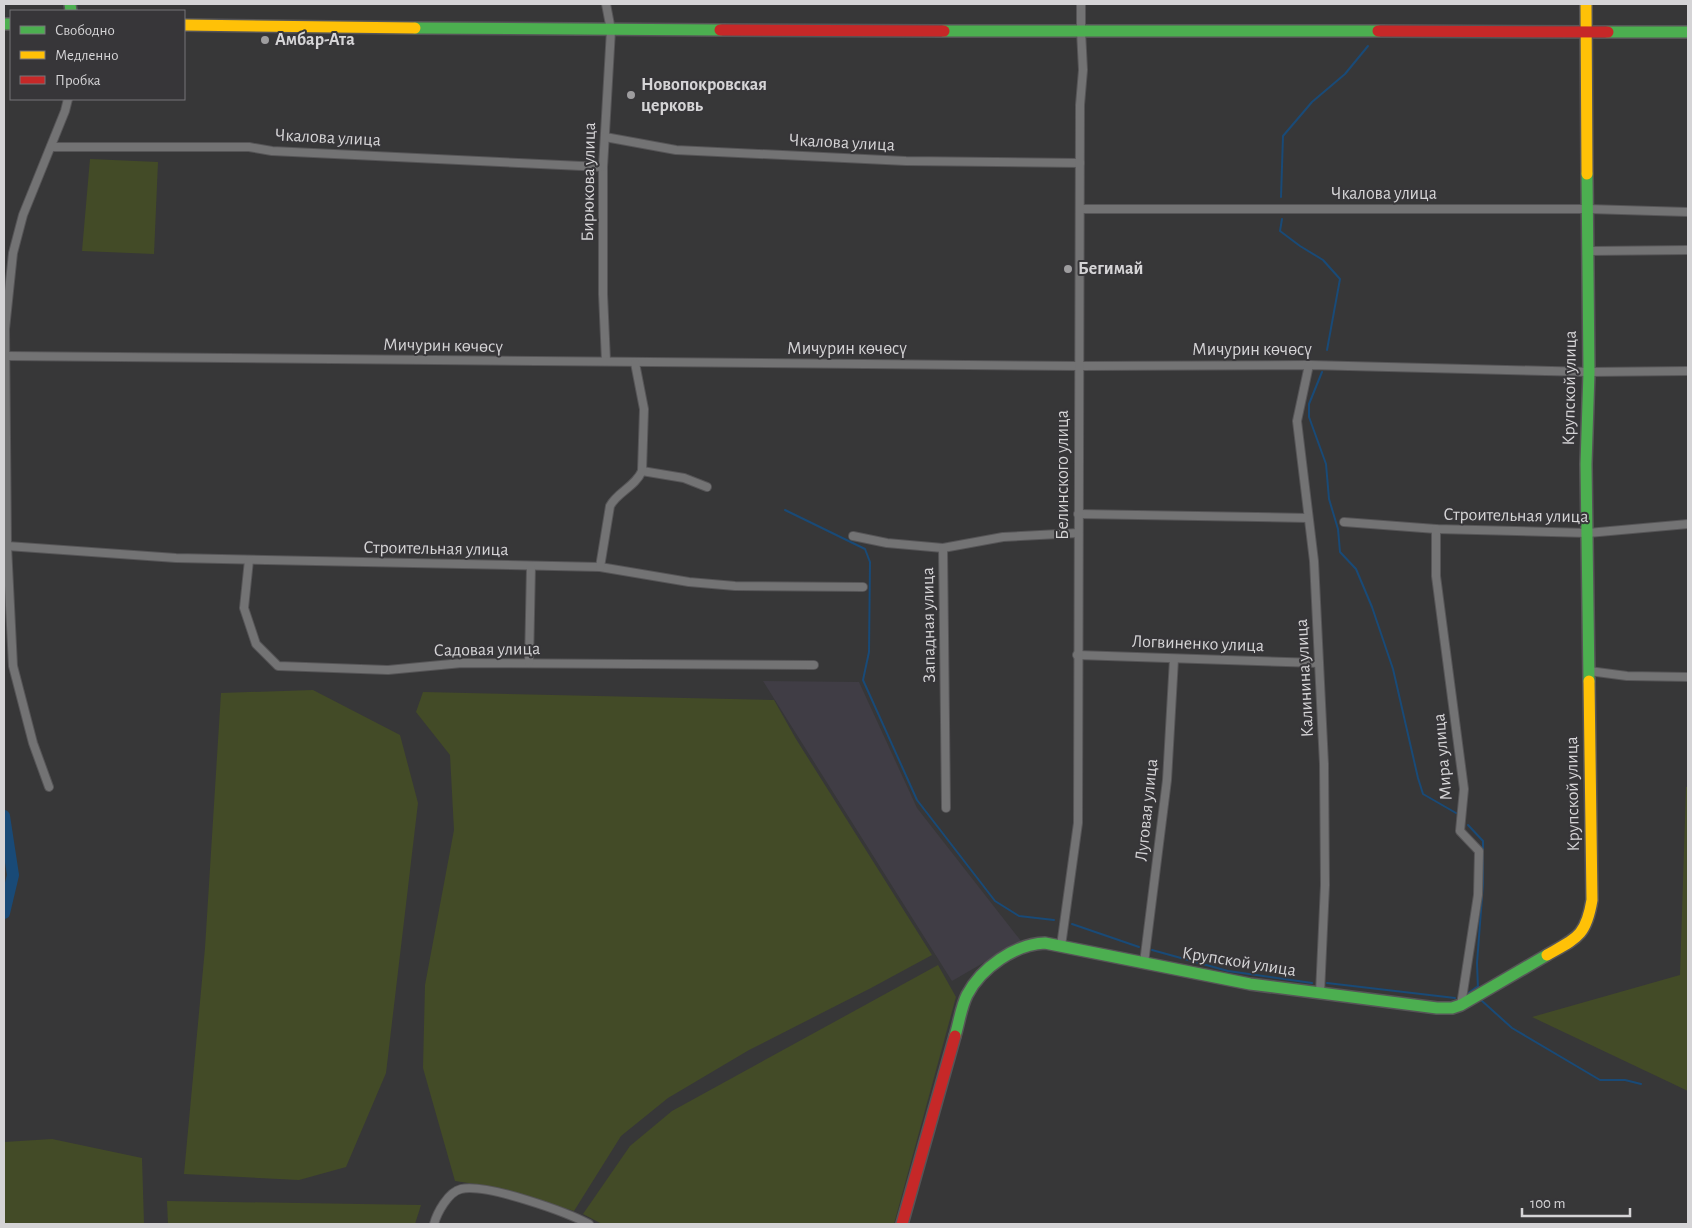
<svg xmlns="http://www.w3.org/2000/svg" width="1692" height="1228" viewBox="0 0 1692 1228" font-family="'Alegreya Sans',sans-serif">
  <style>
    .built { fill: #403d45 }
    .green { fill: #434b27 }
    .lines { fill: none; stroke-linecap: round; stroke-linejoin: round }
    .stream { stroke: #194a77; stroke-width: 2 }
    .river { stroke: #194a77; stroke-width: 12 }
    .street-casing { stroke: #565557; stroke-width: 10 }
    .fast-casing { stroke: #565557; stroke-width: 14 }
    .slow-casing { stroke: #565557; stroke-width: 14 }
    .jam-casing { stroke: #565557; stroke-width: 14 }
    .street { stroke: #737374; stroke-width: 8 }
    .fast { stroke: #4caf50; stroke-width: 11 }
    .slow { stroke: #ffc107; stroke-width: 11 }
    .jam { stroke: #c62828; stroke-width: 11 }
    .poi-dot { fill: #9e9d9f; stroke: #373639; stroke-width: 2 }
    .labels { text-anchor: middle; dominant-baseline: central; stroke-width: 4; stroke-linejoin: round; paint-order: stroke }
    .poi-label { font-size: 18px; font-weight: bold; fill: #d5d4d6; stroke: #373639; text-anchor: start }
    .street-label { font-size: 18px; fill: #d5d4d6; stroke: #373639 }
  </style>
  <rect width="100%" height="100%" fill="#373738"/>
  <polygon class="built" points="763,681 859,682 917,808 1021,941 952,981"/>
  <g class="green">
    <polygon points="90,159 158,162 154,254 82,251"/>
    <polygon points="313,690 400,735 418,803 386,1073 346,1167 299,1180 184,1174 205,948 221,693"/>
    <polygon points="423,692 774,700 796,739 932,955 871,988 749,1050 668,1098 621,1136 574,1211 482,1185 455,1181 423,1068 425,985 454,830 450,755 416,712"/>
    <polygon points="1686,787 1688,787 1688,1091 1532,1017 1680,975"/>
    <polygon points="938,965 956,997 894,1224 602,1224 583,1214 630,1146 672,1111"/>
    <polygon points="52,1139 142,1158 144,1224 4,1224 4,1142"/>
    <polygon points="167,1201 421,1205 415,1224 168,1224"/>
  </g>
  <g class="lines">
    <g class="stream">
      <polyline points="1281,197 1283,136 1312,102 1345,74 1368,46"/>
      <polyline points="1282,219 1280,231 1300,246 1323,260 1340,279 1327,350"/>
      <polyline points="1322,372 1309,404 1309,417 1326,464 1329,499 1338,529 1340,552 1356,569 1372,607 1393,669 1418,778 1423,794 1456,813"/>
      <polyline points="785,510 865,549 870,562 869,652 863,680 917,800 995,901 1019,916 1054,920"/>
      <polyline points="1468,825 1483,841 1483,884 1477,963 1478,989"/>
      <polyline points="1072,924 1139,947"/>
      <polyline points="1152,950 1228,971 1312,983"/>
      <polyline points="1327,983 1455,998"/>
      <polyline points="1467,994 1478,986"/>
      <polyline points="1481,1000 1512,1028 1600,1080 1625,1080 1641,1084"/>
    </g>
    <polyline class="river" points="4,816 13,875 4,913"/>
    <defs>
      <g id="street">
        <polyline points="606,4 611,30 603,167 603,294 606,361"/>
        <polyline points="605,137 676,150 906,161 1080,163"/>
        <polyline points="51,147 249,147 272,151 603,167"/>
        <polyline points="1080,209 1588,209 1688,212"/>
        <polyline points="1589,251 1688,250"/>
        <polyline points="6,356 1079,366 1309,365 1589,372 1688,371"/>
        <polyline points="1309,365 1297,421 1314,561 1324,764 1325,885 1320,993"/>
        <polyline points="642,471 684,478 707,487"/>
        <polyline points="1078,514 1308,518"/>
        <polyline points="1344,522 1436,529 1588,533 1688,524"/>
        <polyline points="1436,529 1436,576 1464,789 1460,831 1479,851 1478,895 1461,1005"/>
        <polyline points="853,536 887,543 943,548"/>
        <polyline points="7,546 176,558 600,567 689,582 735,586 863,587"/>
        <polyline points="249,560 244,608 256,644 278,666 388,670 462,663 814,665"/>
        <path d="M600,567L610,506C617,492 635,487 642,471L644,409L635,363"/>
        <polyline points="1077,655 1318,663"/>
        <polyline points="529,663 531,566"/>
        <polyline points="1589,671 1627,676 1688,677"/>
        <polyline points="49,787 33,743 13,666 7,546 5,329 13,253 23,215 65,111 68,99"/>
        <polyline points="946,808 943,548 1003,537 1078,533"/>
        <polyline points="1061,946 1078,823 1080,105 1083,70 1081,31 1081,4"/>
        <polyline points="1144,963 1167,780 1174,659"/>
        <path d="M434,1224C437,1213 448,1192 461,1189C486,1183 566,1212 589,1224"/>
      </g>
      <g id="fast">
        <polyline points="70,4 71,11"/>
        <polyline points="4,24 11,24"/>
        <polyline points="415,28 720,30"/>
        <polyline points="944,31 1378,31"/>
        <polyline points="1608,32 1688,32"/>
        <polyline points="1587,174 1589,372 1586,464 1589,681"/>
        <path d="M955,1036C959,1023 961,1007 967,995C981,968 1015,944 1045,943L1250,984L1437,1008H1452L1461,1005L1547,955"/>
      </g>
      <g id="slow">
        <polyline points="1586,4 1587,174"/>
        <polyline points="184,25 415,28"/>
        <path d="M1547,955C1577,938 1586,936 1592,900L1589,681"/>
      </g>
      <g id="jam">
        <polyline points="720,30 944,31"/>
        <polyline points="1378,31 1608,32"/>
        <polyline points="902,1224 955,1036"/>
      </g>
    </defs>
    <use href="#street" class="street-casing"/>
    <use href="#fast" class="fast-casing"/>
    <use href="#slow" class="slow-casing"/>
    <use href="#jam" class="jam-casing"/>
    <use href="#street" class="street"/>
    <use href="#fast" class="fast"/>
    <use href="#slow" class="slow"/>
    <use href="#jam" class="jam"/>
  </g>
  <g class="poi-dot">
    <circle cx="265" cy="40" r="5"/>
    <circle cx="631" cy="95" r="5"/>
    <circle cx="1068" cy="269" r="5"/>
  </g>
  <g class="labels">
    <g class="poi-label">
      <text x="275" y="40">Амбар-Ата</text>
      <text x="641" y="85">Новопокровская<tspan x="641" dy="21">церковь</tspan></text>
      <text x="1078" y="269">Бегимай</text>
    </g>
    <g class="street-label">
      <text transform="translate(328 138) rotate(3)">Чкалова улица</text>
      <text transform="translate(842 143) rotate(3)">Чкалова улица</text>
      <text transform="translate(589 182) rotate(-89)">Бирюкова улица</text>
      <text x="1384" y="194">Чкалова улица</text>
      <text transform="translate(443 346) rotate(1)">Мичурин көчөсү</text>
      <text x="847" y="349">Мичурин көчөсү</text>
      <text x="1252" y="350">Мичурин көчөсү</text>
      <text transform="translate(1570 388) rotate(-89)">Крупской улица</text>
      <text transform="translate(1063 475) rotate(-90)">Белинского улица</text>
      <text transform="translate(1516 516) rotate(1)">Строительная улица</text>
      <text transform="translate(436 549) rotate(1)">Строительная улица</text>
      <text transform="translate(929 625) rotate(-91)">Западная улица</text>
      <text transform="translate(1198 644) rotate(2)">Логвиненко улица</text>
      <text transform="translate(487 650) rotate(-1)">Садовая улица</text>
      <text transform="translate(1305 678) rotate(-93)">Калинина улица</text>
      <text transform="translate(1443 757) rotate(-95)">Мира улица</text>
      <text transform="translate(1573 794) rotate(-91)">Крупской улица</text>
      <text transform="translate(1147 810) rotate(-84)">Луговая улица</text>
      <text transform="translate(1239 962) rotate(9)">Крупской улица</text>
    </g>
  </g>
  <rect width="1692" height="1228" fill="none" stroke="#d5d4d6" stroke-width="10"/>
  <rect x="10" y="10" width="175" height="90" fill="#373639" stroke="#767578"/>
  <rect x="20" y="26" width="25" height="8" fill="#4caf50" stroke="#767578"/>
  <text x="55" y="35" font-size="15" fill="#d5d4d6">Свободно</text>
  <rect x="20" y="51" width="25" height="8" fill="#ffc107" stroke="#767578"/>
  <text x="55" y="60" font-size="15" fill="#d5d4d6">Медленно</text>
  <rect x="20" y="76" width="25" height="8" fill="#c62828" stroke="#767578"/>
  <text x="55" y="85" font-size="15" fill="#d5d4d6">Пробка</text>
  <path d="M1522 1208v8h108v-8" fill="none" stroke="#d5d4d6" stroke-width="2.5"/>
  <text x="1530" y="1208" font-size="15" fill="#d5d4d6" stroke="#373639" stroke-width="4" paint-order="stroke">100 m</text>
</svg>
